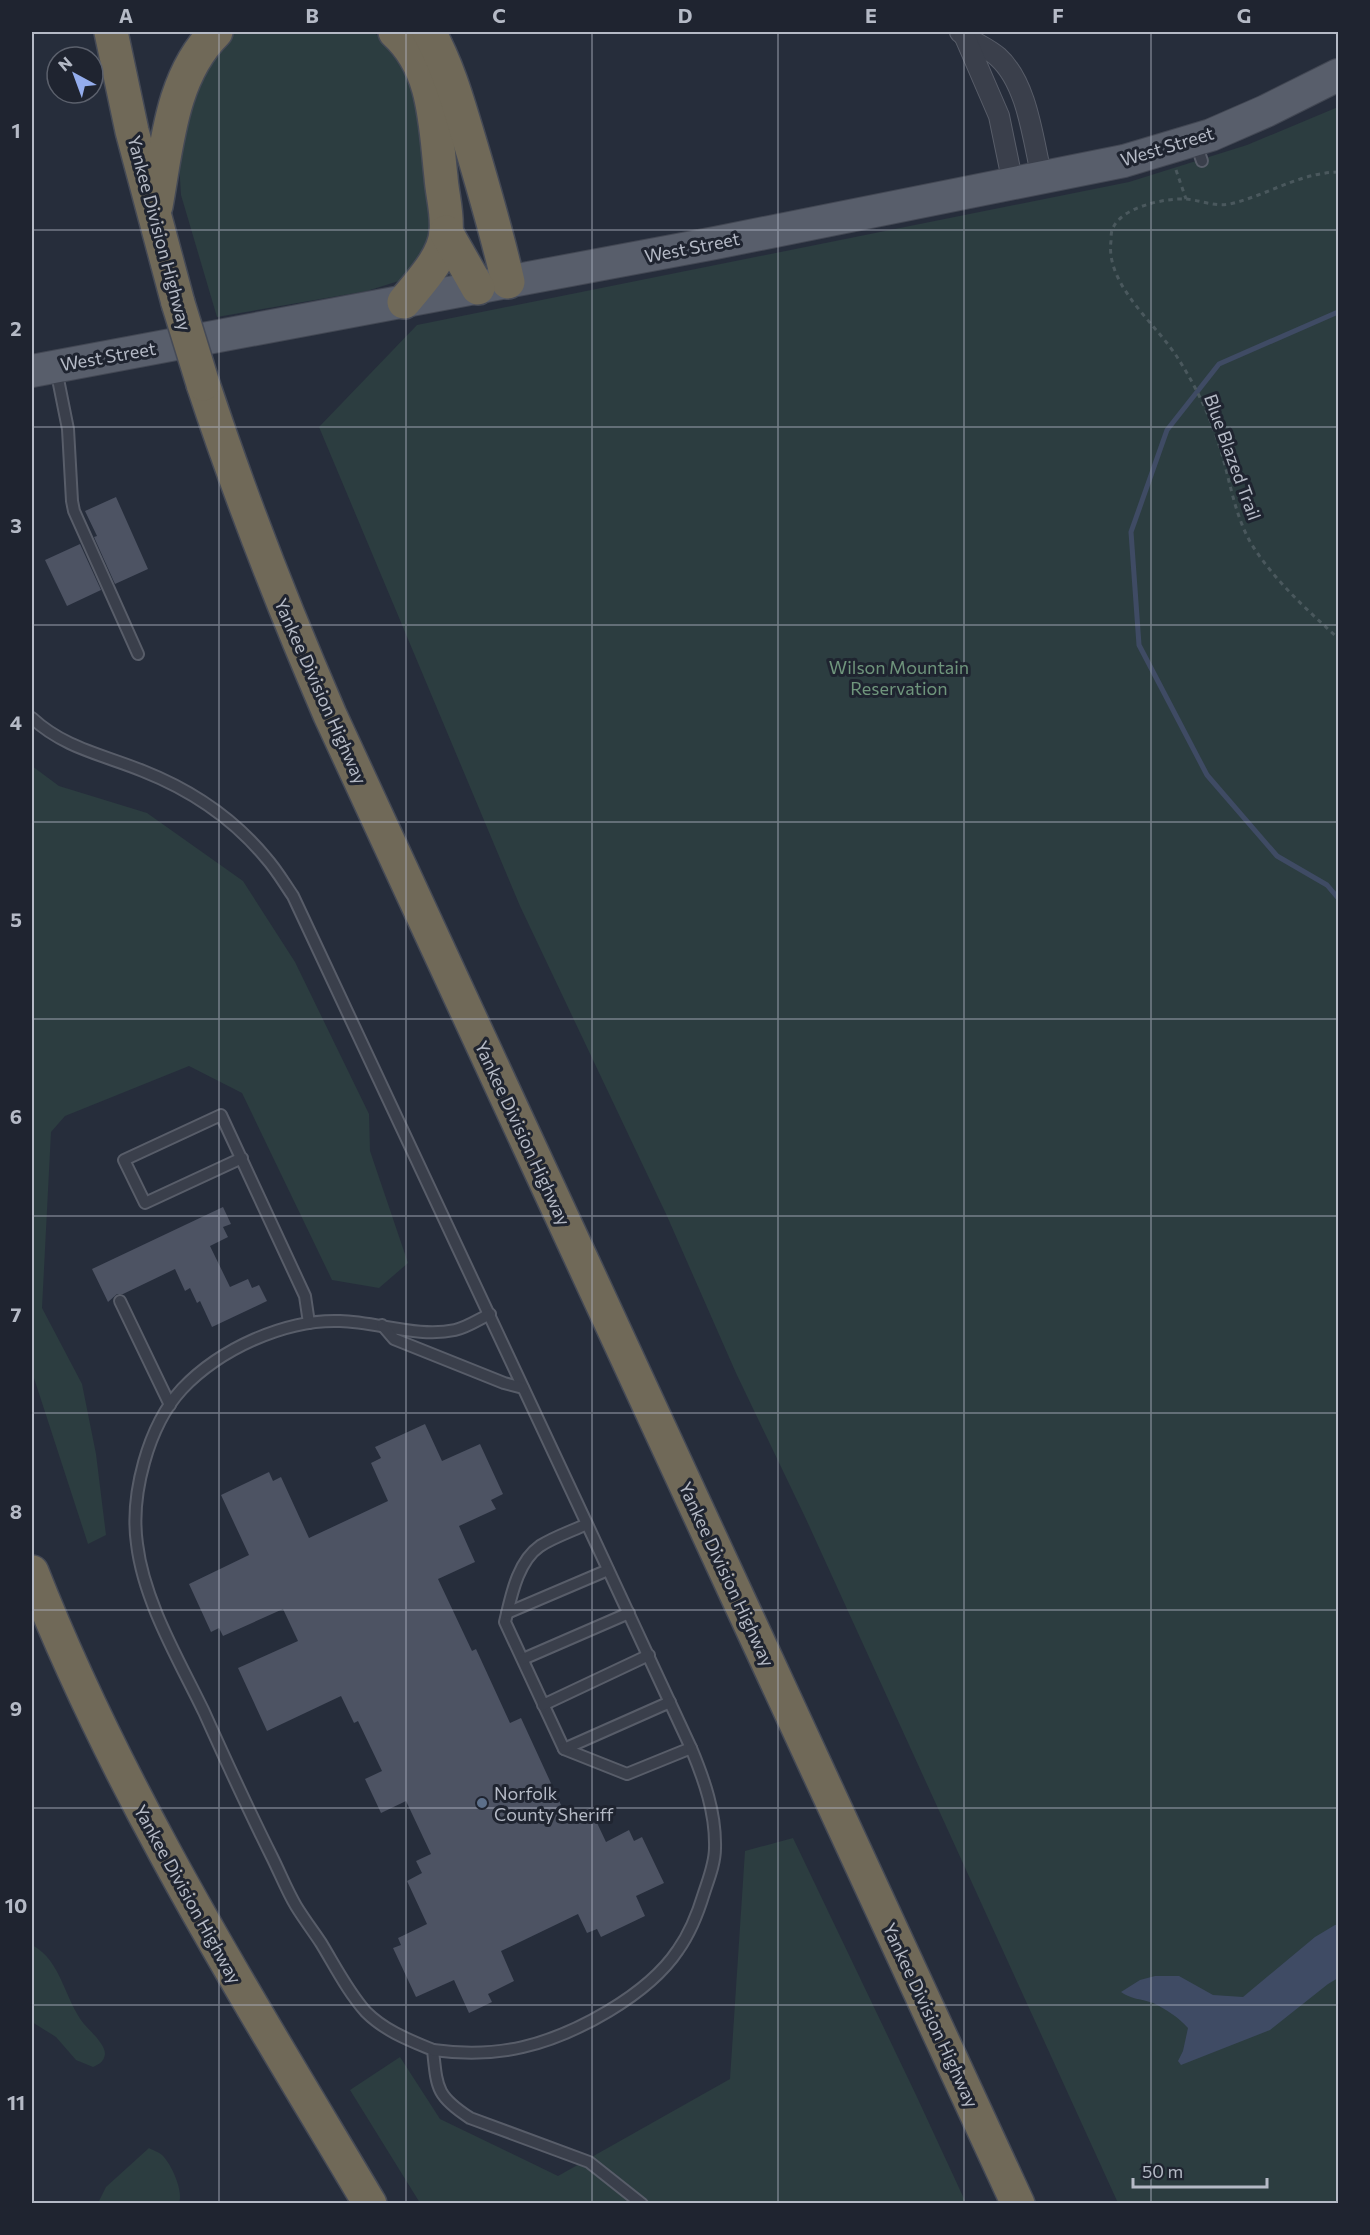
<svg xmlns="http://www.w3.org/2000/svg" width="1370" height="2235" viewBox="0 0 1370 2235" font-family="Commissioner,sans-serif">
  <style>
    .green { fill: #2c3d40 }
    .water { fill: #3f4b64 }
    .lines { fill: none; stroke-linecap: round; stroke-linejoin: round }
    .stream { stroke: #3f4b64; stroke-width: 5 }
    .building { fill: #4d5363 }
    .lane-casing { stroke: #585d69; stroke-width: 14 }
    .street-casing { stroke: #585d69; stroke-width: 22 }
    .primary-casing { stroke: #434854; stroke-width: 34 }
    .highway-casing { stroke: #454a56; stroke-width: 36 }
    .path { stroke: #4a585d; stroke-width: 3; stroke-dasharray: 4.5 4.5; stroke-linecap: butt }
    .lane { stroke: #3a3f4b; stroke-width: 10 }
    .street { stroke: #3a3f4b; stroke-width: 20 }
    .primary { stroke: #585e6b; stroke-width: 32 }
    .highway { stroke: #706958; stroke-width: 33 }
    .highway-bridge-casing { stroke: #454a56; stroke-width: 36; stroke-linecap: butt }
    .highway-bridge { stroke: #706958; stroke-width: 33 }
    .grid { fill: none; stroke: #b5bac6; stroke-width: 1.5; stroke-opacity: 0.55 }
    .service-dot { fill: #5c6f8a; stroke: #1f2430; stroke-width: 2 }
    .labels { text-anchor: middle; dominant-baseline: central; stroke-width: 6; stroke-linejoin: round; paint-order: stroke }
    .street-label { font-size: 18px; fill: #b5bac6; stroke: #1f2430 }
    .park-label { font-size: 18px; fill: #6f957c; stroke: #1f2430 }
    .poi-label { font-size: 18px; fill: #b5bac6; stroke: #1f2430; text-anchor: start }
    .neatline { fill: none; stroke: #b5bac6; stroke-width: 2 }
    .grid-label { font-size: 20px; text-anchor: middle; font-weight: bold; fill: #b5bac6 }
  </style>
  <rect width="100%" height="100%" fill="#262d3b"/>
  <g class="green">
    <polygon points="234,32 374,32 390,48 414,80 423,108 433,245 405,279 367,291 217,317 181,195 178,146 186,104 222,40"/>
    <polygon points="1338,107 1338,2203 1118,2203 806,1519 736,1373 667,1216 520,906 319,427 417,325 1129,182 1247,145"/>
    <polygon points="32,766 59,786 147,813 243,881 295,962 369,1114 370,1151 408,1263 379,1288 332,1280 242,1093 189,1066 65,1116 51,1132 42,1308 82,1384 96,1454 106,1535 88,1544 32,1372"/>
    <polygon points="793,1838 916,2095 966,2203 420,2203 350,2090 400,2057 440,2119 558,2176 730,2079 745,1851"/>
    <path d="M32,1945C62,1961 64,1999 84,2024C91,2032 105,2044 105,2054C104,2062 99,2064 93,2067L76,2060L56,2037L32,2022Z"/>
    <path d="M149,2148C152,2150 159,2152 162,2155C171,2163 184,2192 179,2203H98L106,2187Z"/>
  </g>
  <path class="water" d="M1335,1925H1338V1978L1328,1984L1270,2030L1181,2065L1178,2061L1183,2051L1188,2028C1178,2017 1166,2009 1153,2003C1142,1999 1130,1999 1121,1992L1140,1980L1155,1976H1179L1213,1995L1243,1997L1315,1937Z"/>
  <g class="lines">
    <polyline class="stream" points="1338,312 1219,364 1167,430 1131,532 1139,645 1207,775 1277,856 1327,885 1338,898"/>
  </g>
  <g class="building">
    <polygon points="116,497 148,569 115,584 94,537 97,536 85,511"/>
    <polygon points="80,544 101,590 67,606 45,560"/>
    <polygon points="223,1207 231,1224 223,1227 228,1237 210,1246 230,1287 248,1279 252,1288 259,1285 267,1301 212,1327 200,1301 197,1303 190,1288 185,1291 175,1269 123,1294 117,1294 108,1302 92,1269"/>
    <polygon points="425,1424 442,1461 480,1444 503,1494 491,1500 496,1509 459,1526 475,1562 438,1579 472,1651 476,1649 510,1723 521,1718 567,1818 590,1808 606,1842 629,1830 634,1841 642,1837 664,1883 636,1896 645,1916 601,1937 597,1929 587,1933 578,1914 501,1951 514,1981 488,1994 492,2002 469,2013 454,1980 416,1997 393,1948 401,1945 398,1938 427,1924 407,1881 422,1873 416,1861 431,1854 406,1801 381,1813 365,1779 382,1771 358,1721 354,1723 341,1696 267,1731 238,1668 298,1641 283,1609 223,1636 219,1628 211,1632 189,1584 249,1555 221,1495 269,1472 273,1481 281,1477 309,1538 388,1501 371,1463 381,1458 375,1447"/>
  </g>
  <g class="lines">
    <defs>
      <g id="lane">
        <polyline points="1195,141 1202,161"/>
        <polyline points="56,369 68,429 72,501 74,511 138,654"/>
        <path d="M32,718C64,748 104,755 143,771C191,790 233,818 266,858C276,869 284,883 293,896L587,1524C572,1531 554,1537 540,1546C517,1562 511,1597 505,1622L564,1749L627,1774L691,1748L587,1524"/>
        <polyline points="242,1158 145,1203 124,1160 221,1115 305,1296 309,1323"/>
        <polyline points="120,1301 170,1405"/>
        <path d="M490,1314C479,1319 468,1327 455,1330C418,1338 378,1322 340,1321C285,1319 220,1349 182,1389C148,1426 130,1495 137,1544C144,1602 179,1660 204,1712C226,1761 248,1809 272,1857C280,1873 287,1891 296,1906C304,1919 313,1931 321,1943C335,1966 348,1992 366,2012C385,2031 409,2040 433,2050C437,2088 436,2096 470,2118L589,2162L642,2204"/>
        <polyline points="382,1325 394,1339 504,1383 523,1388"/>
        <polyline points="507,1613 608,1570"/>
        <polyline points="523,1659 629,1613"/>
        <polyline points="543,1705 649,1655"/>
        <polyline points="564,1749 670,1702"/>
        <path d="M433,2050C463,2054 493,2054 523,2047C575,2035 648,1995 678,1950C690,1933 698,1913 704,1893C709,1878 715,1863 715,1848C716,1813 704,1779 691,1748"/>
      </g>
      <g id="street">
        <path d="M960,32C971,42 987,47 998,57C1028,84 1033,141 1042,178"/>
        <polyline points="964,35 999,116 1013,184"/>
      </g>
      <polyline id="primary" points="32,371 715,243 1124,161 1211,135 1266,111 1338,75"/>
      <g id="highway">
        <polyline points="111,32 132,131 178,303"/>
        <path d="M395,32C436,69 435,125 441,177C442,194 448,214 446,232C444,258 420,282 404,302"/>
        <path d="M429,32C448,66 458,102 469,139C483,186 497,233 508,282"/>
        <path d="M156,206C167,146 171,76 216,32"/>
        <polyline points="446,232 478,288"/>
        <path d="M203,384C240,496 283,606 330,715L1018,2204"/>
        <path d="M32,1572C120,1796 247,1997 370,2204"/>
      </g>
    </defs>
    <use href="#lane" class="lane-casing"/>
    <use href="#street" class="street-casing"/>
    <use href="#primary" class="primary-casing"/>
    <use href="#highway" class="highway-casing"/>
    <g class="path">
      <polyline points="1176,170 1186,199"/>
      <path d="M1338,172C1299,173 1268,195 1230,204C1215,207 1200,200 1185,199C1165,198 1122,207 1113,228C1111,231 1111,238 1111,241C1105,286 1158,325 1179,360C1195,385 1209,414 1218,442C1230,477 1233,513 1252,545C1275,581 1307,610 1338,638"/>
    </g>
    <use href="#lane" class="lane"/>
    <use href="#street" class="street"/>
    <use href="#primary" class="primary"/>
    <use href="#highway" class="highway"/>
    <defs>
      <polyline id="highway-bridge" points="178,303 203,384"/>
    </defs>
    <use href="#highway-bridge" class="highway-bridge-casing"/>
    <use href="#highway-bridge" class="highway-bridge"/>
  </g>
  <path class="grid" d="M219,32V2204M406,32V2204M592,32V2204M778,32V2204M964,32V2204M1151,32V2204M32,230H1338M32,427H1338M32,625H1338M32,822H1338M32,1019H1338M32,1216H1338M32,1413H1338M32,1610H1338M32,1808H1338M32,2005H1338"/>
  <circle class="service-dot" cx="482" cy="1803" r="6"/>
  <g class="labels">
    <g class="street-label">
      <text transform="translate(1167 146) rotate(-17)">West Street</text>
      <text transform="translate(160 233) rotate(75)">Yankee Division Highway</text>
      <text transform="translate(692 247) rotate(-11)">West Street</text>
      <text transform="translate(108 356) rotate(-10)">West Street</text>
      <text transform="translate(1233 457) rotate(70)">Blue Blazed Trail</text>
      <text transform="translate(321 691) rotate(66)">Yankee Division Highway</text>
      <text transform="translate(523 1133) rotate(65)">Yankee Division Highway</text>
      <text transform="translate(727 1574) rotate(65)">Yankee Division Highway</text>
      <text transform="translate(188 1894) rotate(61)">Yankee Division Highway</text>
      <text transform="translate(931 2015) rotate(65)">Yankee Division Highway</text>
    </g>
    <g class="park-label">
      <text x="899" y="667">Wilson Mountain<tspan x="899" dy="21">Reservation</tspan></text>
    </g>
    <g class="poi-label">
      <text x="494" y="1793">Norfolk<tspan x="494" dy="21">County Sheriff</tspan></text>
    </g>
  </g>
  <rect width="1370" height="2235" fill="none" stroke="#1f2430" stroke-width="66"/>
  <g transform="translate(75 75) rotate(319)"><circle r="28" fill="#1f2430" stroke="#5b606c" stroke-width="1.5"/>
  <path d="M0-4.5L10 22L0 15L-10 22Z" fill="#94aded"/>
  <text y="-9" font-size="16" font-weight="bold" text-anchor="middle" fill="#b5bac6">N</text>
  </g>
  <path d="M1133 2178v9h134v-9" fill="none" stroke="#b5bac6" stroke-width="3"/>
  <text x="1142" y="2178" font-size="18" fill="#b5bac6" stroke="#1f2430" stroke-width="4.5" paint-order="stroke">50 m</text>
  <rect x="33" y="33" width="1304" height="2169" class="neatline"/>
  <g class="grid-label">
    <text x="126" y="23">A</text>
    <text x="312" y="23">B</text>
    <text x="499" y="23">C</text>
    <text x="685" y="23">D</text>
    <text x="871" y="23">E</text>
    <text x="1058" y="23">F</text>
    <text x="1244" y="23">G</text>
    <text x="16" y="138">1</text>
    <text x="16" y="336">2</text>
    <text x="16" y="533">3</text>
    <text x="16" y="730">4</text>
    <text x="16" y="927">5</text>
    <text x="16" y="1124">6</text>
    <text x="16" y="1322">7</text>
    <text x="16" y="1519">8</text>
    <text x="16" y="1716">9</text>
    <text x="16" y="1913">10</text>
    <text x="16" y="2110">11</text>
  </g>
</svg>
